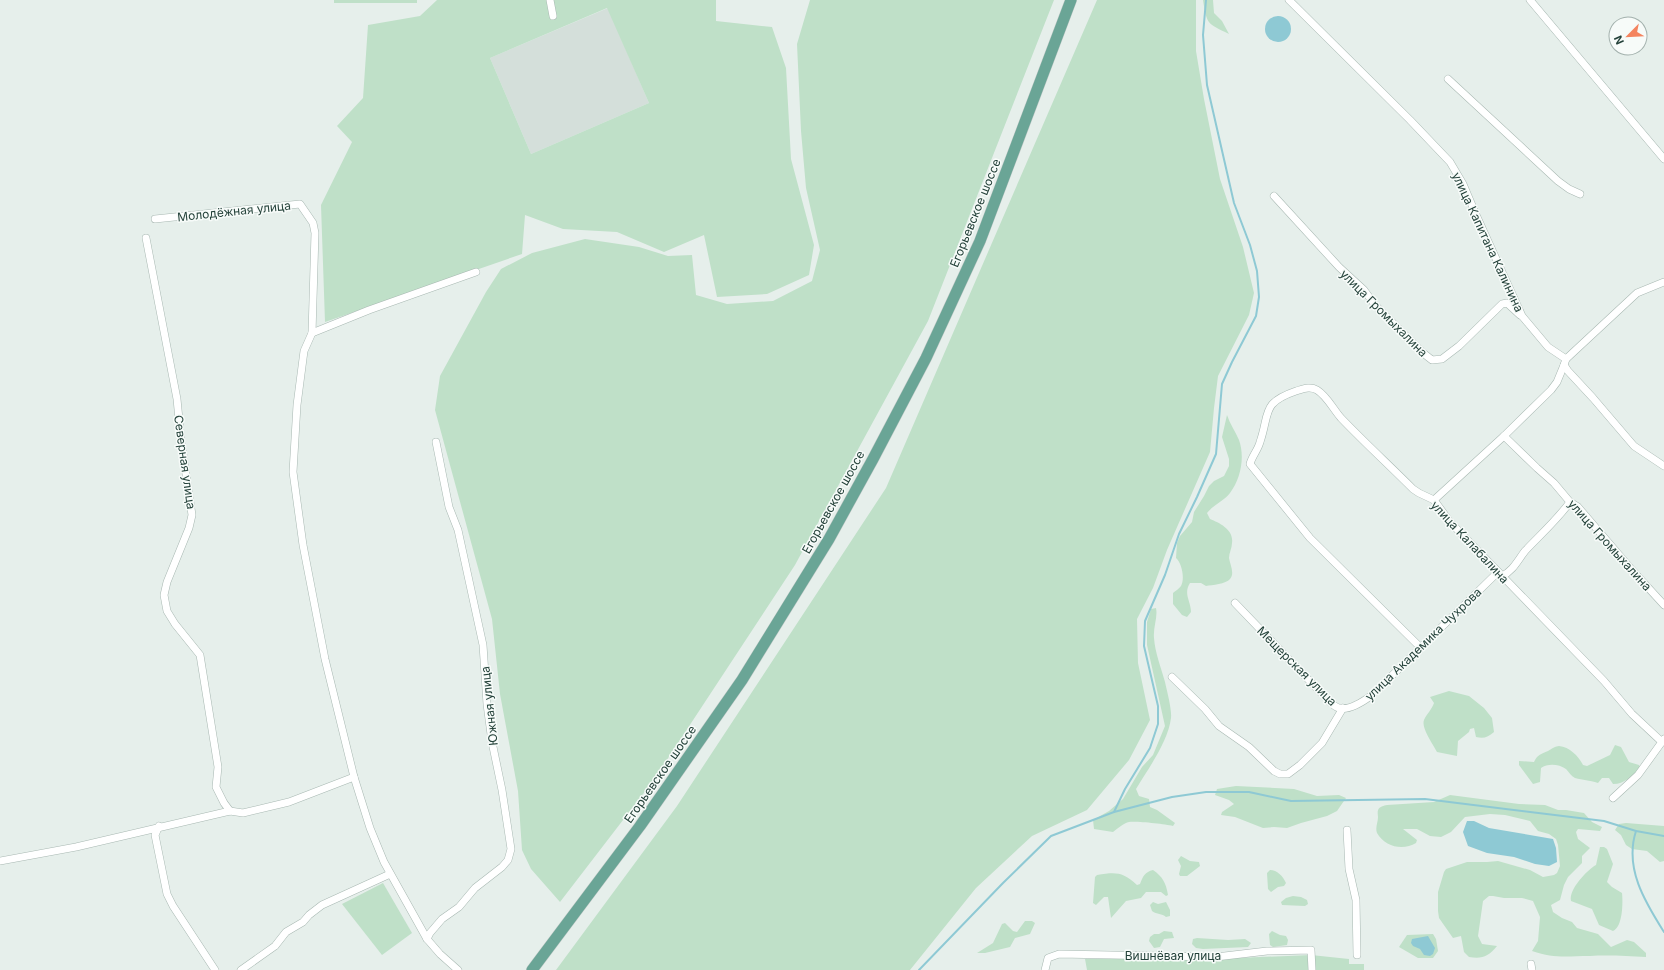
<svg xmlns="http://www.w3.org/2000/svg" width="1664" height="970" viewBox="0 0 1664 970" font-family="Inter,sans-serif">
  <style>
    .built { fill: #d4dfda }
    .green { fill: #bfe0c8; fill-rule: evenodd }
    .water { fill: #8ec9d4 }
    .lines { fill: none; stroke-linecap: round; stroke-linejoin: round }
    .stream { stroke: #8ec9d4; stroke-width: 2 }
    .street-casing { stroke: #a8b8b2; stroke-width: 8 }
    .primary-casing { stroke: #c2cac8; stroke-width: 12 }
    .street { stroke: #fff; stroke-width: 7 }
    .primary { stroke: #6aa596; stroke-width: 11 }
    .labels { text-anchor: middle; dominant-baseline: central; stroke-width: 3; stroke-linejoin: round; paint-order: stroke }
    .street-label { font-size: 12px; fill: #24423a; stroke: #f7fbf9 }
  </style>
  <rect width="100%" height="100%" fill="#e6efeb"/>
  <polygon class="built" points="608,8 649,103 531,154 490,58"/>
  <g class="green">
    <rect x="334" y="0" width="83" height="3"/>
    <path d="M437,0H716V21L772,27L786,68L791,159L814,245L809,275L767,294L717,297L704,235L664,252L617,232L563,229L525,215L522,254L325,322L321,205L352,142L337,126L363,98L368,25L420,16ZM607,8L649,103L531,154L490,58Z"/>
    <polygon points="810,0 1054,0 928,321 795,565 653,781 560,902 531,869 522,850 518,791 500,694 492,619 435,410 440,376 486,292 501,269 532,253 585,239 639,247 668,256 692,255 696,295 727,304 773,301 812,281 820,250 806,188 801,131 797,44"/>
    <polygon points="1097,0 1196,0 1196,51 1204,99 1220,179 1243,247 1254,293 1249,315 1218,376 1214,408 1210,452 1167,550 1153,588 1137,619 1138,663 1150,720 1129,760 1087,810 1032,836 976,888 910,970 556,970 677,806 886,488"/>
    <path d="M1203,0H1213L1214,13L1222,21L1229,34C1207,23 1207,25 1203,0Z"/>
    <path d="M1227,415C1230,424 1235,431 1239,440C1245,457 1241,478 1230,493C1224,501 1213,505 1207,513L1210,519C1220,523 1234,530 1232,543C1232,548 1229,553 1229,558C1230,565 1235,573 1230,579C1226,584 1212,585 1206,586L1201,583H1190C1183,594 1191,601 1191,612L1187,617L1182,615L1173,604V593C1175,591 1179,589 1181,586C1185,579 1182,563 1176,558L1177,543L1180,536L1192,522L1194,512L1204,496L1209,486L1214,481L1224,476L1229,466V459L1222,437Z"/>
    <path d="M1156,608C1158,617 1153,627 1154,638C1155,653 1161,667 1165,682C1167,691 1172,710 1171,718C1168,742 1148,769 1136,789L1139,796L1149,799L1150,807L1157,810L1175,823L1173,826C1164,824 1137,821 1129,822C1124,823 1117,829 1113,832L1094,829L1093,820L1109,811L1123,799L1142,767L1153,755L1165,726L1147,645V622L1151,609Z"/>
    <path d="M1449,691L1469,696L1484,708L1492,718L1494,732C1488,737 1484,739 1476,737L1474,728L1470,729L1469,732L1458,741L1457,756L1437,752C1433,744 1421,728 1424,720C1426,715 1432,709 1434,703L1430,697Z"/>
    <path d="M1615,745L1621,747L1629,762L1639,765L1640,769C1631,776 1625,784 1613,784L1609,778H1602L1598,783C1589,780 1583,780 1575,778C1571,776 1569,772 1566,769C1559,764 1548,763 1541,768L1540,782L1533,784L1519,765V761L1534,762C1537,755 1541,754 1548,751C1551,749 1556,746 1559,746C1570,747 1579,757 1583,765L1587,766L1610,755Z"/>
    <polygon points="1236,786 1294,789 1317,796 1339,795 1346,798 1337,811 1327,816 1301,823 1287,828 1274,827 1263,828 1235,817 1221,815 1222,812 1234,804 1229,800 1215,795 1217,789"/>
    <path d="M1450,795L1519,804L1545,805L1558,810H1566L1584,813L1592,822L1602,827L1600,831L1578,829L1576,832L1578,839L1590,848L1582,856V863L1568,877L1564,885L1560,900L1551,905L1553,912L1562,918L1572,922L1577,928L1598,934L1611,947L1627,940L1634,942L1646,953V957C1627,956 1608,955 1590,956C1567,956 1555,959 1532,951L1538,941L1540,917L1533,901L1522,898H1504L1493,896H1489L1483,901L1478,936L1482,944L1497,946C1488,957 1482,959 1469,957L1464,952L1461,936L1453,938L1439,918L1438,911V892L1444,872L1446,869L1467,862H1487L1498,861L1530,870L1543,877L1554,875L1557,873L1560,866L1558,845L1556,839L1549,834L1538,831L1530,821L1505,815L1490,814L1465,817L1451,832L1441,837L1430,836L1417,829H1403L1417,840L1416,843C1403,851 1385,847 1377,833C1375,828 1378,822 1378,817C1377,809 1378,807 1387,805L1434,802Z"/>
    <polygon points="1626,823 1664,826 1664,861 1660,862 1647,851 1632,849 1626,845 1621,835 1615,830 1619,824"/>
    <path d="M1600,847H1604L1607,849L1613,864L1607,882L1612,887L1622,893C1623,902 1623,927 1613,931L1599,925L1592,909L1571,901C1568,890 1587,870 1596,865Z"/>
    <polygon points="1181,856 1190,861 1199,862 1200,866 1187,876 1180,876 1179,874 1181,866 1178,860"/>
    <path d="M1153,870C1163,877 1166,883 1168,895L1166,896L1161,892H1146L1141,898L1126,901L1111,918L1108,897H1104L1096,905L1093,903L1095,877L1097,875C1117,872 1122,872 1137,885L1140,884C1143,876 1145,872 1153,870Z"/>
    <path d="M1270,870C1277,870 1283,876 1286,883L1284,886L1278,887L1271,892L1268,889L1267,873Z"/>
    <polygon points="383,883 412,933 382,955 342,904"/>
    <polygon points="1293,896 1301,897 1307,900 1308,904 1305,906 1282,905 1281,902 1286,898"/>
    <path d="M1153,902L1158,904L1166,902L1170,910V916L1166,917C1162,913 1157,915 1152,911L1150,905Z"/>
    <polygon points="1025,921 1032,921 1035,923 1030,934 1015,938 1010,947 985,953 977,953 993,943 1002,924 1005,923 1013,931 1017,932"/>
    <polygon points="1164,931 1172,932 1174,938 1164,939 1160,947 1154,948 1149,941 1150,937 1154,934 1159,934"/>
    <polygon points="1272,931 1280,935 1286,936 1288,940 1287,945 1273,947 1270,945 1269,934"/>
    <polygon points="1433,934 1436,939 1438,951 1433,958 1418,958 1399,947 1407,935"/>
    <polygon points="1197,938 1228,940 1245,939 1251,943 1248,947 1203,949 1196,948 1192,944 1193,939"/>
    <polygon points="1311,955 1349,959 1349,964 1364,964 1364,970 1087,970 1085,959 1237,958"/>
  </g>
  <g class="water">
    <circle cx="1278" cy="29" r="13"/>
    <polygon points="1467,821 1474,821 1489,828 1553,839 1556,848 1557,862 1549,866 1535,864 1514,857 1487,853 1468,846 1463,832"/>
    <polygon points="1428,936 1435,948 1433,954 1430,956 1424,955 1420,949 1413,946 1411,943 1412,939"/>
  </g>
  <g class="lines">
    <g class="stream">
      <polyline points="1114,812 1125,789 1150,748 1158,724 1158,706 1144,646 1145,621 1165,575 1179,534 1197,497 1216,454 1222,384 1232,362 1256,316 1259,297 1257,271 1250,245 1234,203 1207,85 1203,35 1206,0"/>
      <path d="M1636,831C1624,868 1645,902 1664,932"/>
      <polyline points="919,970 1003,883 1051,836 1114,812 1172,797 1206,792 1249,792 1291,801 1425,799 1604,821 1636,831 1664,836"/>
    </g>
    <defs>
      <g id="street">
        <polyline points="550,0 553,16"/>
        <polyline points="1289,0 1410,120 1450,162 1463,184 1477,217 1522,316 1548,347 1566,359 1564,365 1568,371 1593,398 1634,446 1664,466"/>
        <polyline points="1530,0 1664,159"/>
        <polyline points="1448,79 1558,181 1569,189 1580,194"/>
        <polyline points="1274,196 1339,267 1364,290 1375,305 1423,353 1432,360 1442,359 1459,346 1502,304 1507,303 1520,315"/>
        <polyline points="155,219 300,204 313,223 315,233 312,333"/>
        <polyline points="146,238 177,399 181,440 192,515 189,528 167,582 164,595 167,611 175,624 200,655 218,767 216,787 224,803 230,811"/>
        <polyline points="1566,359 1637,293 1664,282"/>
        <polyline points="1504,436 1537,468 1554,483 1570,502 1578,507 1632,570 1664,605"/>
        <polyline points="1434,500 1504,436 1551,390 1557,382 1564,365"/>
        <path d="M1502,576C1513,571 1518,560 1525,551C1540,535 1557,520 1570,502"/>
        <path d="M1235,603L1326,698C1330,702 1334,707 1339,708C1350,711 1364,701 1372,695L1498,572"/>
        <path d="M1420,647L1310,538L1250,464C1252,456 1258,450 1260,442C1270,413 1261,403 1296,391C1303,389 1310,386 1317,390C1327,396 1333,409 1341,418C1364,442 1389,465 1413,489L1419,493L1434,500L1450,522L1604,681L1632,714L1662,742"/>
        <polyline points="1172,677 1205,709 1219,726 1249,747 1274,771 1280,774 1288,774 1300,765 1322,743 1343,708"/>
        <polyline points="1613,798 1638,775 1664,739"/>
        <polyline points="159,826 155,835 167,894 173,906 215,970"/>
        <polyline points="1347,830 1349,869 1356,900 1357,955"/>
        <polyline points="0,861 76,847 230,811 243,813 289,802 354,777"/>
        <polyline points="427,939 430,933 442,919 459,907 475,888 502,867 508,860 511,849 502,790 492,742 487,704 483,645 458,530 449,507 436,442"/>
        <polyline points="1531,964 1532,970"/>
        <polyline points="241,970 275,946 286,932 303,922 309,915 322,905 390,874"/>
        <polyline points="458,970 440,954 427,939 384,862 370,828 354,777 325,659 303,545 293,472 297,405 304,351 312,333 369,310 476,272"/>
        <polyline points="1045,970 1048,958 1059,954 1216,957 1267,951 1311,950 1312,970"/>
      </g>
      <polyline id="primary" points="532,970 640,826 742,680 829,539 873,459 926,358 980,241 1071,0"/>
    </defs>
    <use href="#street" class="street-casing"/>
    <use href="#primary" class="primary-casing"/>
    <use href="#street" class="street"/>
    <use href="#primary" class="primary"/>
  </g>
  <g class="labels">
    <g class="street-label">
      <text transform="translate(234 211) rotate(-6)">Молодёжная улица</text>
      <text transform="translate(975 213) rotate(-68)">Егорьевское шоссе</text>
      <text transform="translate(1488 242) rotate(65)">улица Капитана Калинина</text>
      <text transform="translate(1384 313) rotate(45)">улица Громыхалина</text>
      <text transform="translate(185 462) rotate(82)">Северная улица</text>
      <text transform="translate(833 502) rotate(-61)">Егорьевское шоссе</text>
      <text transform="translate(1470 542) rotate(47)">улица Калабалина</text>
      <text transform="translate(1610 545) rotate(48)">улица Громыхалина</text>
      <text transform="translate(1423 644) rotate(-44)">улица Академика Чухрова</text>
      <text transform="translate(1297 666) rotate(45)">Мещерская улица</text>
      <text transform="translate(489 706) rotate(-96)">Южная улица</text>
      <text transform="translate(660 774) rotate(-55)">Егорьевское шоссе</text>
      <text x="1173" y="955">Вишнёвая улица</text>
    </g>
  </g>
  <g transform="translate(1628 36) rotate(246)"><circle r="19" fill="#f7fbf9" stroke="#a3b1ad"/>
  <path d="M0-3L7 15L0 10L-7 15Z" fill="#f4845f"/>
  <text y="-6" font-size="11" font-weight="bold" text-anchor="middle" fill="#24423a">N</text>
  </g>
</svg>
